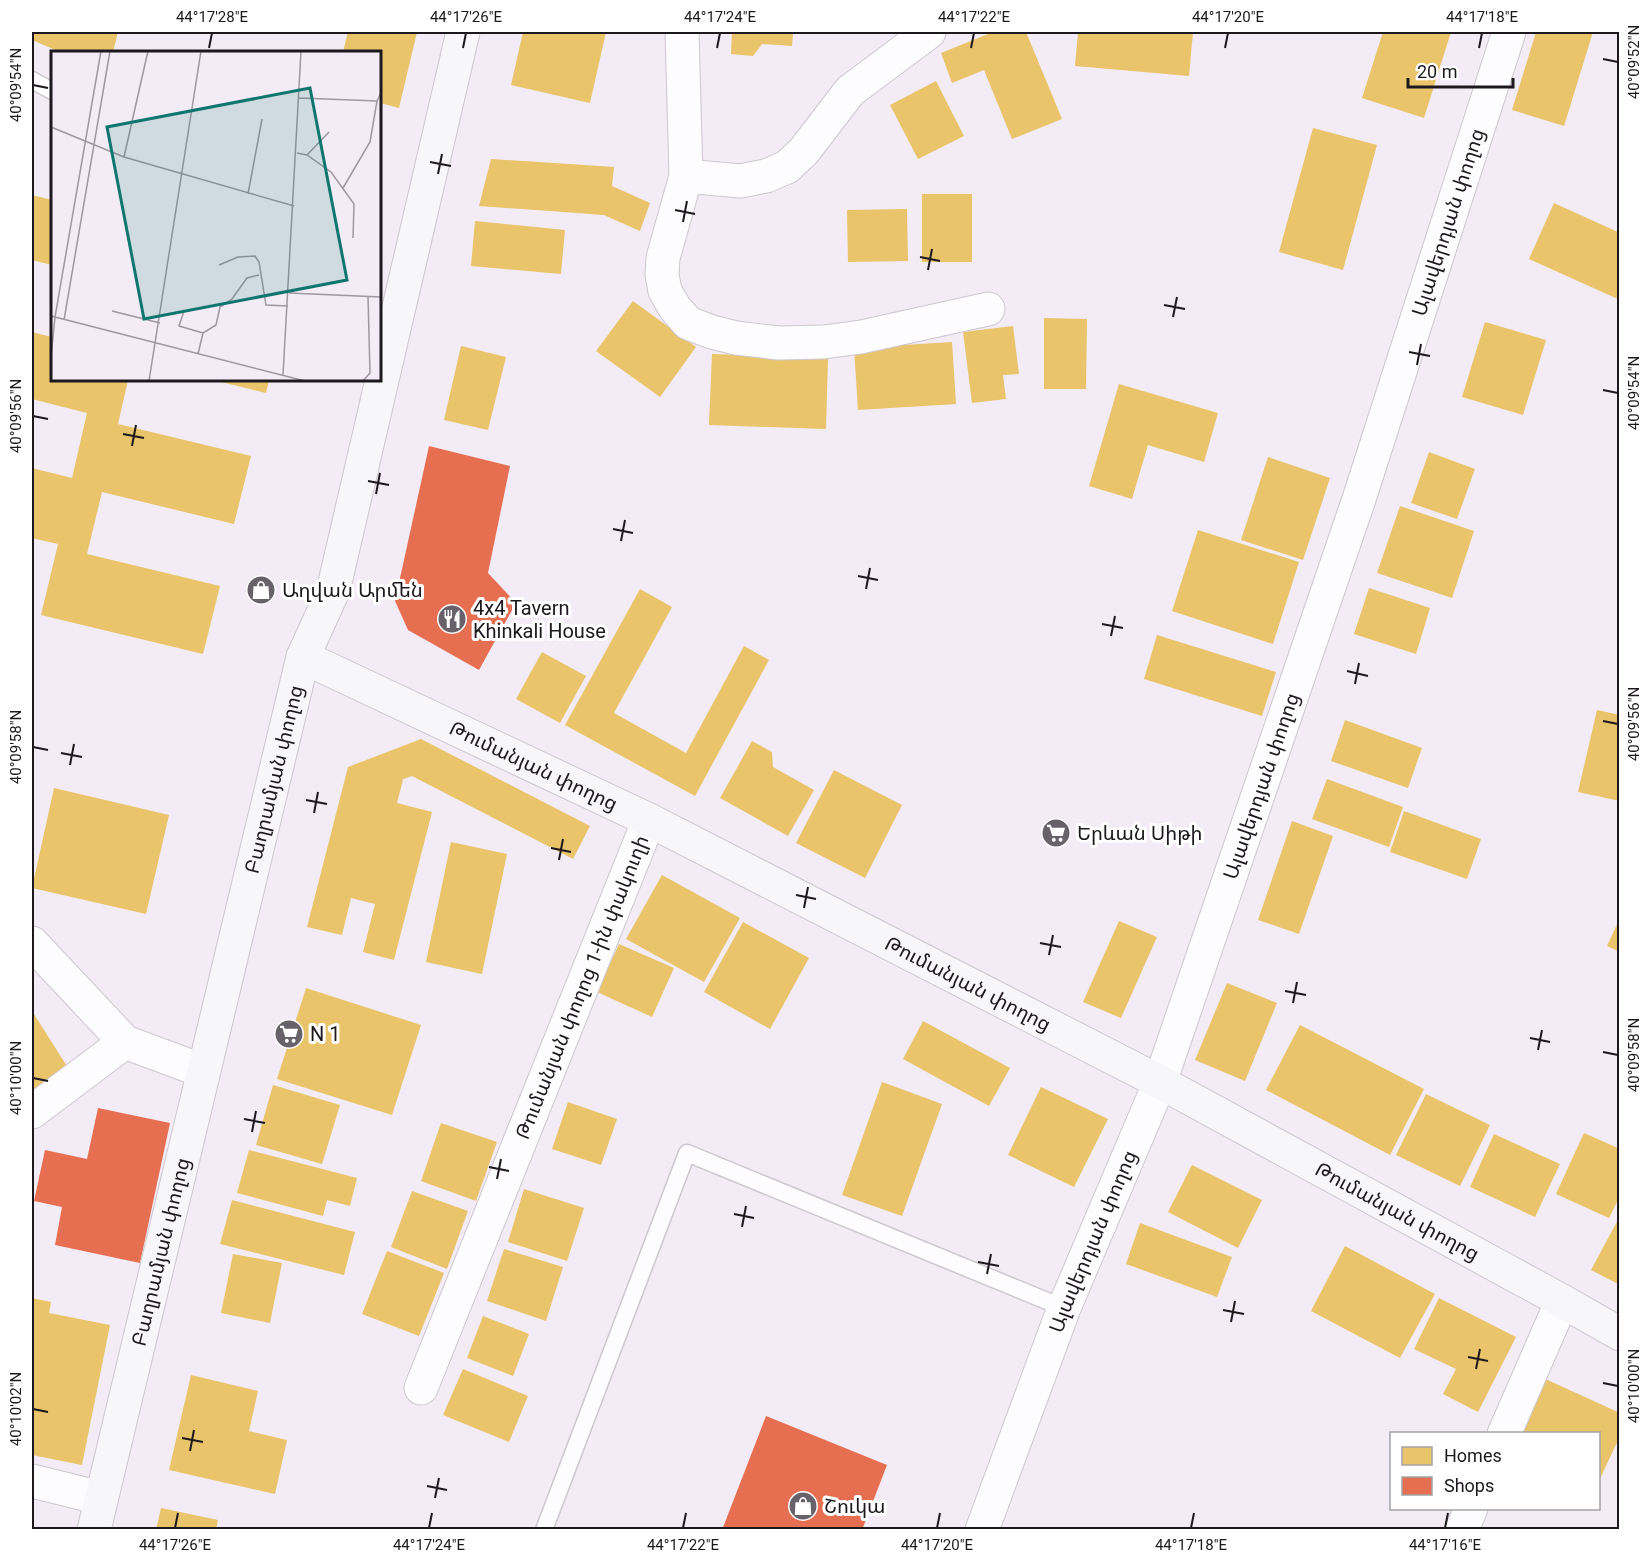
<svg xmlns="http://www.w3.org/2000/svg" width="1651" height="1561" font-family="Roboto,'Noto Sans Armenian',sans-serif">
	<rect width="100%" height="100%" fill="#f3ebf6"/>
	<path fill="#e9c46a" d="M32,32H118L113,52H60L32,40Z
		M348,32H417L399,108L380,103V52H343Z
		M523,32H606L590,103L511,85Z
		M732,32H793L792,46L762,44L753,56L731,54Z
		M993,32H1026L1062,119L1012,139L984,70L952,83L941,53Z
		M1078,32H1193L1189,76L1075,66Z
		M1383,32H1451L1424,118L1362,98Z
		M1536,32H1593L1564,126L1512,110Z
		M936,81L964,136L918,159L890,105Z
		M1313,128L1377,145L1343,270L1279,252Z
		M491,159L614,167L612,186L650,203L640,231L604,215L479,206Z
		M922,194H972V262H922Z
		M32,195L52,200V265L32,260Z
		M1554,203L1620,233V300L1529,259Z
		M907,209L908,261L848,262L847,210Z
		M475,221L565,230L561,274L471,266Z
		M633,301L696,347L660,397L596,351Z
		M1044,318L1087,319L1086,389H1044Z
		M1485,322L1546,340L1523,415L1462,397Z
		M1013,326L1019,374L1003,375L1006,399L972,403L963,332Z
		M32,332L52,337V380H128L118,424L251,456L234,524L102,492L87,554L220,586L203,654L41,615L58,544L32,538V468L72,478L87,413L32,399Z
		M952,342L956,404L858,410L854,348Z
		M461,346L506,357L488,430L444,420Z
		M712,354L828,358L826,429L709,425Z
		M213,380H269L266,393Z
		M1119,384L1218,413L1204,462L1148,445L1132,499L1089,486Z
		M1429,452L1475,469L1457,519L1411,503Z
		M1268,457L1330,478L1303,560L1241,540Z
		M1400,506L1474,531L1452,598L1377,573Z
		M1198,530L1299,562L1273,644L1172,611Z
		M1369,588L1430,608L1416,654L1354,634Z
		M640,589L672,607L614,713L686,753L744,646L769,660L695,796L565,725Z
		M1157,635L1276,672L1262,716L1144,679Z
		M542,652L586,676L560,723L516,699Z
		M1597,710L1620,715V801L1578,792Z
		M1345,720L1422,748L1408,788L1331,761Z
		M421,739L590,826L573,859L412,776L401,780H403L397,803L432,812L394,960L363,952L375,904L351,898L342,935L307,927L348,767Z
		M752,741L772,752L773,767L814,790L788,836L720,798Z
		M834,770L902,805L865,878L796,843Z
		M1327,779L1403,807L1389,847L1312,819Z
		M54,788L169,815L146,914L32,888Z
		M1404,811L1481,839L1467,879L1390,852Z
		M1292,821L1333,836L1299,934L1258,920Z
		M451,842L507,854L482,974L426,962Z
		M662,875L740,918L704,982L626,939Z
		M1620,918V952L1607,946Z
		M1119,921L1157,937L1121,1018L1083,1002Z
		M743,922L809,958L770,1029L704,992Z
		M619,944L674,968L652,1017L597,992Z
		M1227,983L1277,1003L1245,1081L1195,1060Z
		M306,988L421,1025L392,1115L277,1079Z
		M32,1011L70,1071L32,1095Z
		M923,1021L1010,1068L989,1106L903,1059Z
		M1300,1025L1424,1089L1390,1155L1266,1090Z
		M882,1082L942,1104L902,1216L842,1195Z
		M273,1085L340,1105L322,1164L256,1145Z
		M1041,1087L1108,1119L1074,1187L1008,1155Z
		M1426,1094L1490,1125L1460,1186L1396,1155Z
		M568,1102L617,1119L601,1165L552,1149Z
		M441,1123L497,1142L476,1201L421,1181Z
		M1584,1133L1620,1149V1196L1609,1218L1556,1194Z
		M1494,1134L1560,1164L1535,1217L1470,1187Z
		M249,1150L357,1178L350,1206L327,1200L323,1216L237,1193Z
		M1192,1165L1262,1200L1238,1248L1168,1212Z
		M524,1189L584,1208L567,1261L508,1242Z
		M412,1191L468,1211L447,1269L391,1247Z
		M232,1200L355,1232L344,1275L220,1244Z
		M1620,1216V1285L1591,1270Z
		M1140,1223L1232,1257L1217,1297L1126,1264Z
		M1345,1246L1435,1294L1400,1358L1311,1311Z
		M504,1249L563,1267L546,1321L487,1301Z
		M387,1251L444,1273L419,1336L362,1314Z
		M233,1254L282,1263L270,1323L221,1313Z
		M32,1298L51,1302L49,1313L110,1325L82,1465L32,1455Z
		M1439,1298L1516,1337L1478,1412L1443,1394L1456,1369L1414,1349Z
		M483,1316L529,1334L513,1376L467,1358Z
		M463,1369L528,1396L509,1442L443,1415Z
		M191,1375L258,1391L249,1431L287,1440L275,1494L169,1470Z
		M1541,1377L1620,1413V1436L1598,1483V1434H1515Z
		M161,1508L218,1520L216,1530H156Z"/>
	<path fill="#e76f51" d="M429,446L510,466L488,573L516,603L479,670L408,630L395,601Z
		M98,1108L170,1123L140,1263L55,1245L62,1207L34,1201L45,1150L87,1159Z
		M766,1416L887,1465L862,1530H722Z"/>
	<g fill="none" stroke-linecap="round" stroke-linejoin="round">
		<g stroke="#cdc7cf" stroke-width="19">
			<path id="lane" d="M32,80L52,91
				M544,1530L687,1153L1064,1308"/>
		</g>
		<g stroke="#cdc7cf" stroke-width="35">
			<g id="street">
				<path d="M682,32L686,176L663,258L662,275L665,291L675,308L688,323L712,332L736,338L779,343L824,342L861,337L988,309"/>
				<path d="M686,176L740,181L766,176L787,167L804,151L850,91L929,32"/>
				<path d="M32,943L125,1042L203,1071"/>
				<path d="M32,1112L125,1042"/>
				<path id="s1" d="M421,1388L649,820"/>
				<path d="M1504,1434L1562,1301"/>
				<path d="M32,1481L101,1498"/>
				<path id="s2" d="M982,1530L1064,1308L1160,1082L1359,499L1509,32"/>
				<path d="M1462,1530L1471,1508"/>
			</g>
		</g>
		<g stroke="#cdc7cf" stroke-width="35">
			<g id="secondary">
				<path id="s3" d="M303,657L649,820L1160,1082L1562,1301L1620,1334"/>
				<path id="s4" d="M94,1530L303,657L333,591L463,32"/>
			</g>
		</g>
		<use href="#lane" stroke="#fdfcfe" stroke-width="16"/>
		<use href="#street" stroke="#fdfcfe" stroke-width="33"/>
		<use href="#secondary" stroke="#f7f6f9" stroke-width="33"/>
	</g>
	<path fill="none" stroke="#1c181e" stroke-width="2" d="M209,48L212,33M463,48L466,33M717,48L720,33M971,48L974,33M1225,48L1228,33M1479,48L1482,33M1603,59L1618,62M33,85L48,88M430,162L451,166M438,174L442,154M675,210L695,214M683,222L687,201M920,257L940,261M928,270L932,249M1164,305L1185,309M1173,317L1177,297M1409,352L1430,356M1417,365L1421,344M1603,390L1618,393M33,416L48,419M123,434L144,438M132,446L136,425M368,481L389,485M376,494L380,473M613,529L633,533M621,541L625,520M858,576L878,580M866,589L870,568M1102,624L1123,628M1111,636L1115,616M1347,671L1368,676M1355,684L1359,663M1603,721L1618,724M33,747L48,750M61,753L82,757M70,765L74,744M306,800L327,804M314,813L318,792M551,848L571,852M559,860L563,839M796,895L816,899M804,908L808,887M1040,943L1061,947M1049,955L1053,935M1285,991L1306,995M1293,1003L1297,982M1530,1038L1550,1042M1538,1050L1542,1030M1603,1052L1618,1055M33,1078L48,1081M244,1119L265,1123M252,1132L256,1111M489,1167L509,1171M497,1179L501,1159M734,1214L754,1218M742,1227L746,1206M978,1262L999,1266M987,1274L991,1254M1223,1310L1244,1314M1231,1322L1235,1301M1468,1357L1488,1361M1476,1369L1480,1349M1603,1383L1618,1386M33,1409L48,1412M182,1438L203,1442M190,1451L194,1430M427,1486L447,1490M435,1498L439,1478M175,1528L178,1513M429,1528L432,1513M683,1528L686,1513M937,1528L940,1513M1191,1528L1194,1513M1445,1528L1448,1513"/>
	<defs>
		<g id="shop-disc" transform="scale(1.5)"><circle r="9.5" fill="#67626a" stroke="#fff"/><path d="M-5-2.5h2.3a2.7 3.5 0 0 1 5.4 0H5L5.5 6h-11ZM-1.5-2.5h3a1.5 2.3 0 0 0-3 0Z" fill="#fff"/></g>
		<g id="restaurant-disc" transform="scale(1.5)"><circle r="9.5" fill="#67626a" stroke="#fff"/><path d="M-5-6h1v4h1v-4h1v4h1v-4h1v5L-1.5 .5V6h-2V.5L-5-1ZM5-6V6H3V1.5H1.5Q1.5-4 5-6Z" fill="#fff"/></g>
		<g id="supermarket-disc" transform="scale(1.5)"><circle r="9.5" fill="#67626a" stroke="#fff"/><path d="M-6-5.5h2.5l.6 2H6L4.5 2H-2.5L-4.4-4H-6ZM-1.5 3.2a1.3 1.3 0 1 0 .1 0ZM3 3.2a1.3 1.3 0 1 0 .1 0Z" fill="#fff"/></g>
	</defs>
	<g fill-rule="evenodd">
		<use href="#shop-disc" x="261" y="590"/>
		<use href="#restaurant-disc" x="452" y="619"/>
		<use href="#supermarket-disc" x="1056" y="833"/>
		<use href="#supermarket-disc" x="289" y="1034"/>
		<use href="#shop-disc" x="803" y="1506"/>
	</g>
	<g text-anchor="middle" stroke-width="6" stroke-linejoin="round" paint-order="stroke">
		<g font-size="20" fill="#1c181e" stroke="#fff">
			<text dy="7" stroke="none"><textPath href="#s2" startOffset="1389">Ալավերդյան փողոց</textPath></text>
			<text dy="7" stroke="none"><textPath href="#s3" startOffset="255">Թումանյան փողոց</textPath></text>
			<text dy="7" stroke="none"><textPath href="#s4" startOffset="772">Բաղրամյան փողոց</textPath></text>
			<text dy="7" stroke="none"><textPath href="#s2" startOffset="795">Ալավերդյան փողոց</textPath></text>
			<text dy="7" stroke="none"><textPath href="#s3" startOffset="741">Թումանյան փողոց</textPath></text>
			<text dy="7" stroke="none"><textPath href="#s1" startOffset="432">Թումանյան փողոց 1-ին փակուղի</textPath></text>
			<text dy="7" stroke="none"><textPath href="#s3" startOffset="1227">Թումանյան փողոց</textPath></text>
			<text dy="7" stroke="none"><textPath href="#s2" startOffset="309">Ալավերդյան փողոց</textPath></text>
			<text dy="7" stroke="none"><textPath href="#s4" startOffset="286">Բաղրամյան փողոց</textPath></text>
		</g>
		<g font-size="20" fill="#1c181e" stroke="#fff" text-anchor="start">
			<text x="282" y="597">Աղվան Արմեն</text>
			<text x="473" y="615">4x4 Tavern<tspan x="473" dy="23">Khinkali House</tspan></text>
			<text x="1077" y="840">Երևան Սիթի</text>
			<text x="310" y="1041">N 1</text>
			<text x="824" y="1513">Շուկա</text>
		</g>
	</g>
	<g transform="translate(51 51)">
		<rect width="330" height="330" fill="#f3ebf6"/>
		<path fill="none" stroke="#9d97a0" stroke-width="1.5" d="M248,47L326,50L330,42M0,76L73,106L243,155M246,102L256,104L280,121L303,153L302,187M256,104L278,81M73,106L97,0M292,137L319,91L326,50M197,143L211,68M168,214L187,206L204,205L208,211L215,254L237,255M238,242L330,246M61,260L109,272M133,260L128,275L152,282M0,265L254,330M4,266L50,0M13,269L59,0M147,303L152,282L165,274L169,256L181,248L196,227L208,224M0,306L4,266M232,324L250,0M98,330L150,0M312,330L319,322L317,245"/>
		<path fill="#0f766e" fill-opacity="0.15" stroke="#0f766e" stroke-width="3" d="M259,37L296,229L93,268L56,76Z"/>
		<rect width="330" height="330" fill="none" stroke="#1c181e" stroke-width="3"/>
	</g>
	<rect width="1651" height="1561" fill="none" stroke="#ffffff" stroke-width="66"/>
	<rect x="1390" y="1432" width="210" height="78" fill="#ffffff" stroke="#a4a3a5" stroke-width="1.5"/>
	<rect x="1402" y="1447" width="30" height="18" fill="#e9c46a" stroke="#a4a3a5" stroke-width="1.5"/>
	<text x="1444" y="1462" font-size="18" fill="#1c181e">Homes</text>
	<rect x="1402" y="1477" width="30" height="18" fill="#e76f51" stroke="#a4a3a5" stroke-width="1.5"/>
	<text x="1444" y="1492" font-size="18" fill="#1c181e">Shops</text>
	<path d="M1408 78v9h105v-9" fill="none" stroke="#1c181e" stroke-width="3"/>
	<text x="1417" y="78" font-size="18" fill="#1c181e" stroke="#ffffff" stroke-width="4.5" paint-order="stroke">20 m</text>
	<rect x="33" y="33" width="1585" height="1495" fill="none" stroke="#1c181e" stroke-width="2"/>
	<g font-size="15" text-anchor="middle" fill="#1c181e">
		<text x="212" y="22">44°17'28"E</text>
		<text x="466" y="22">44°17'26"E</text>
		<text x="720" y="22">44°17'24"E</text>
		<text x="974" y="22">44°17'22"E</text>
		<text x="1228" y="22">44°17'20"E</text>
		<text x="1482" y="22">44°17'18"E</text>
		<text transform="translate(1634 62) rotate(-90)" y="5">40°09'52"N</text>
		<text transform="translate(16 85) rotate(-90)" y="5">40°09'54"N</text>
		<text transform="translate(1634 393) rotate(-90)" y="5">40°09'54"N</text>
		<text transform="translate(16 416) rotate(-90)" y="5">40°09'56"N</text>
		<text transform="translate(1634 724) rotate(-90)" y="5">40°09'56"N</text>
		<text transform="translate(16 747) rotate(-90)" y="5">40°09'58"N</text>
		<text transform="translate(1634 1055) rotate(-90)" y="5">40°09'58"N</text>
		<text transform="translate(16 1078) rotate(-90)" y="5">40°10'00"N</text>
		<text transform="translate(1634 1386) rotate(-90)" y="5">40°10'00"N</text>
		<text transform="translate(16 1409) rotate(-90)" y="5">40°10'02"N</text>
		<text x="175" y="1550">44°17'26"E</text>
		<text x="429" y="1550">44°17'24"E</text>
		<text x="683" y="1550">44°17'22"E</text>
		<text x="937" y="1550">44°17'20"E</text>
		<text x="1191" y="1550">44°17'18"E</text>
		<text x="1445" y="1550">44°17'16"E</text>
	</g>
</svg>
